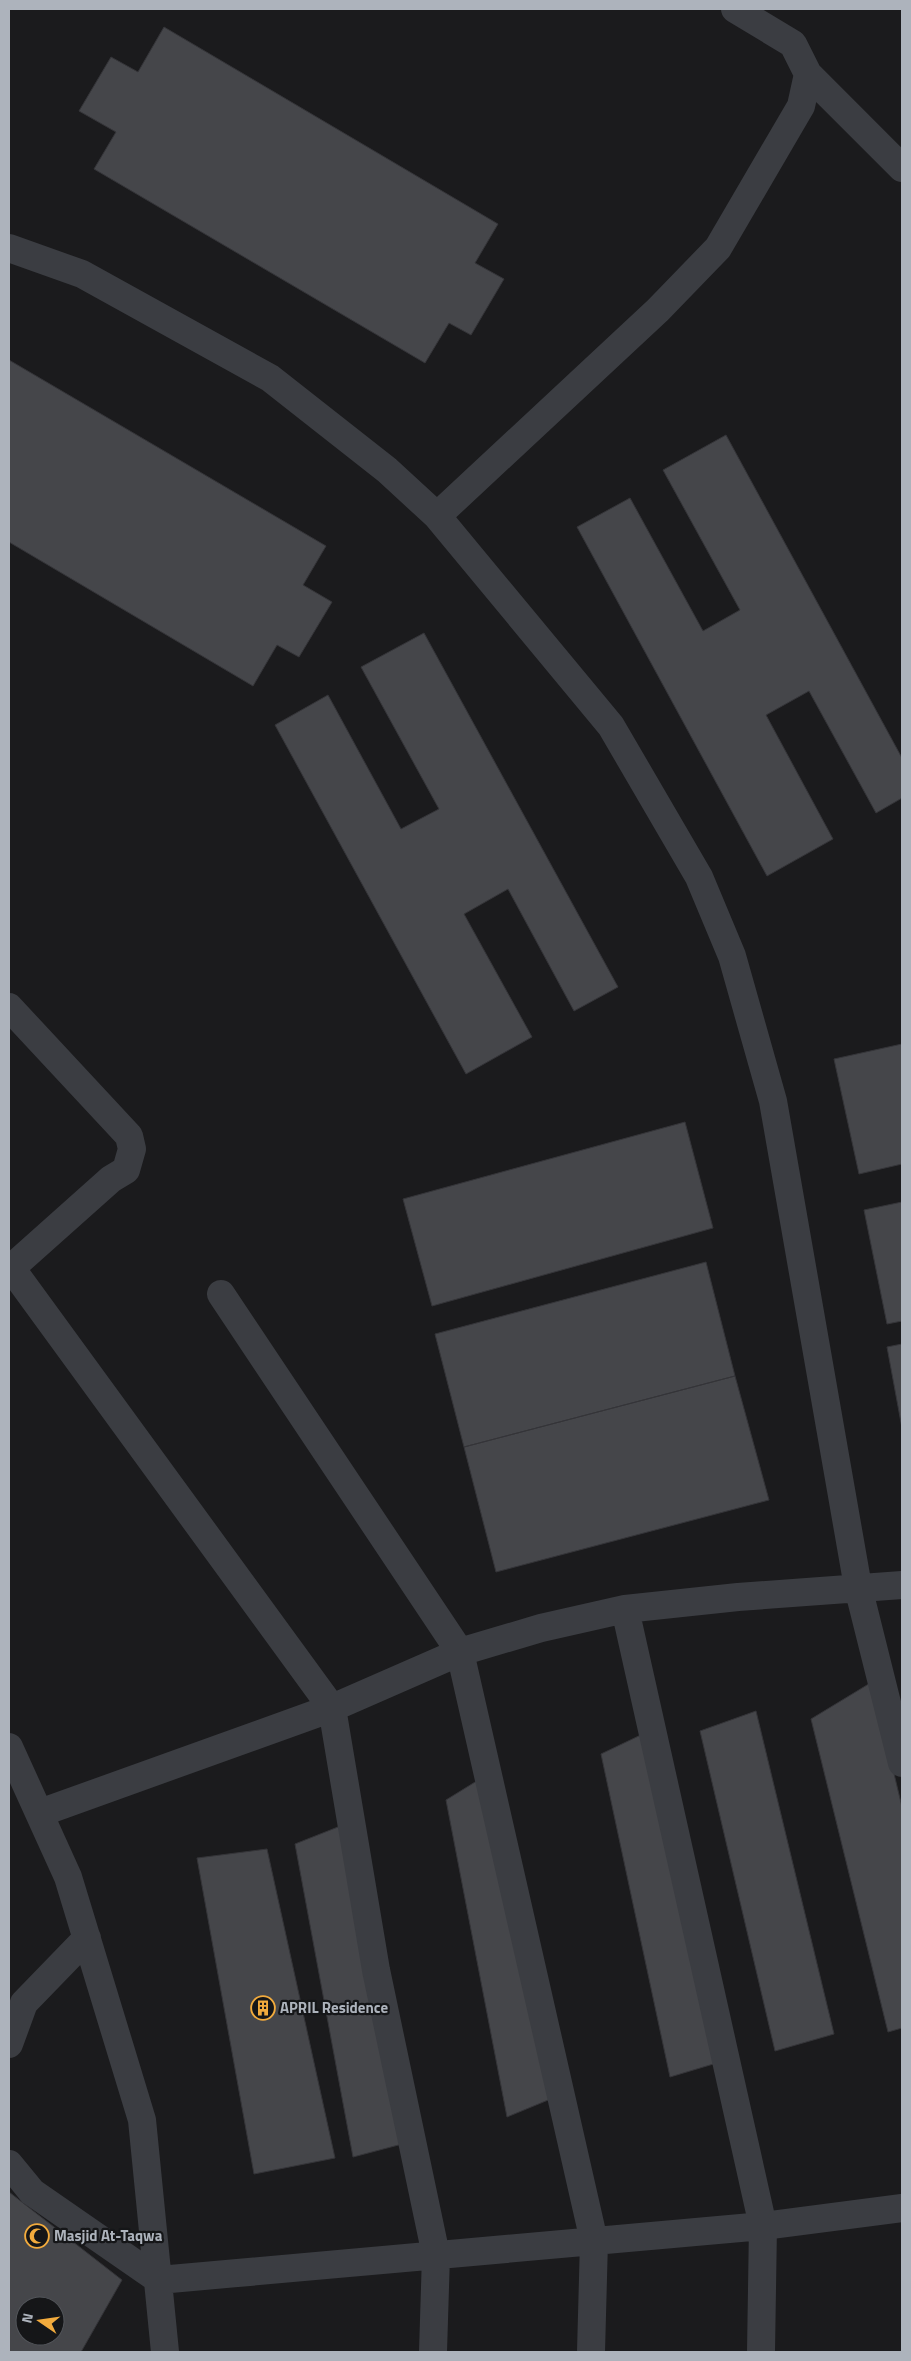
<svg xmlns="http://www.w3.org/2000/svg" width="911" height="2361" font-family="'Titillium Web',sans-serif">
	<rect width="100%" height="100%" fill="#1b1b1d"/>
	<path fill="#45464a" stroke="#353539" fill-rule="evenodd" d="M164,27L498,224L475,263L504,279L471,335L449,323L425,363L94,169L116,132L79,111L111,57L138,72Z
		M9,360L326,546L303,585L332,602L299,657L277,645L253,686L9,542Z
		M726,435L902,758V798L876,813L809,691L766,715L833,839L767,876L577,527L630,498L703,631L740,610L663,470Z
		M424,633L618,987L574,1011L508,889L464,914L532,1037L466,1074L275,725L328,695L401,829L439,809L361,667Z
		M902,1044V1164L859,1174L834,1059Z
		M685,1122L713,1228L432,1306L403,1199Z
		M902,1202V1321L887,1324L864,1210Z
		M706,1262L735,1376L464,1447L435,1334Z
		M902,1344V1428L887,1347Z
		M735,1376L769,1500L496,1572L464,1447Z
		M872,1682L902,1807V2028L888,2032L811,1719Z
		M756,1711L834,2034L775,2051L700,1731Z
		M645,1733L720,2062L670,2077L601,1754Z
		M480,1779L553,2098L507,2117L446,1800Z
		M343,1825L406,2143L353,2157L295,1844Z
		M267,1849L335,2158L254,2174L197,1858Z
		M9,2192L122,2280L81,2352H9ZM25,2306H55V2336H25Z"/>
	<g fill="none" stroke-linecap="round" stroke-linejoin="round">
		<path stroke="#3b3d42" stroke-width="28" d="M808,74L902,168
			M9,248L82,274L270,378L387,470L437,516L611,726L699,877L732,956L773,1101L858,1587L902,1763
			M437,516L658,310L718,248L801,106L808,74L793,44L735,9
			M9,1007L129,1136L132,1149L126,1170L111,1179L9,1270
			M9,1265L332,1708L376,1970L436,2255L433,2352
			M221,1294L460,1652L594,2241L591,2352
			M625,1609L763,2226L761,2352
			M9,1747L68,1877L142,2120L165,2352
			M40,1813L332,1708L460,1652L541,1628L625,1609L738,1597L902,1585
			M9,2044L24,2003L87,1938
			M9,2164L32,2192L159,2280L763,2226L902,2208"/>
	</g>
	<defs>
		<g id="building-ring" transform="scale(1.25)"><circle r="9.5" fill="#151618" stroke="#f2ab3d" stroke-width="1.5"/><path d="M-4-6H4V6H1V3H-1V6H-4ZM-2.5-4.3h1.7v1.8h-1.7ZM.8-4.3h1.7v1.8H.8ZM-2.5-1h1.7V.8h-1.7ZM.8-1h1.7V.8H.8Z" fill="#f2ab3d"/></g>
		<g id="mosque-ring" transform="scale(1.25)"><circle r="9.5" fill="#151618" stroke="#f2ab3d" stroke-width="1.5"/><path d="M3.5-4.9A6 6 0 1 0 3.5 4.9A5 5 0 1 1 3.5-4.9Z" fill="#f2ab3d"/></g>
	</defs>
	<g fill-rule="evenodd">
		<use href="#building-ring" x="263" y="2008"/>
		<use href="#mosque-ring" x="37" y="2236"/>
	</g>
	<g text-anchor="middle" stroke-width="4.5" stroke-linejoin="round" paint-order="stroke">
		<g font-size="15" font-weight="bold" fill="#adb3bc" stroke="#151618" text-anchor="start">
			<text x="280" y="2013">APRIL Residence</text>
			<text x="54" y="2241">Masjid At-Taqwa</text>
		</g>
	</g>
	<rect width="911" height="2361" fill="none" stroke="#adb3bc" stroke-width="20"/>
	<g transform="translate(40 2321) rotate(283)"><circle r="24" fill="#151618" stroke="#52555a"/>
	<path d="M0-4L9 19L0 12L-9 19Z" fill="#f2ab3d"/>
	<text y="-8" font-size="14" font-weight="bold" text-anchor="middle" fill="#adb3bc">N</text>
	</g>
</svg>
